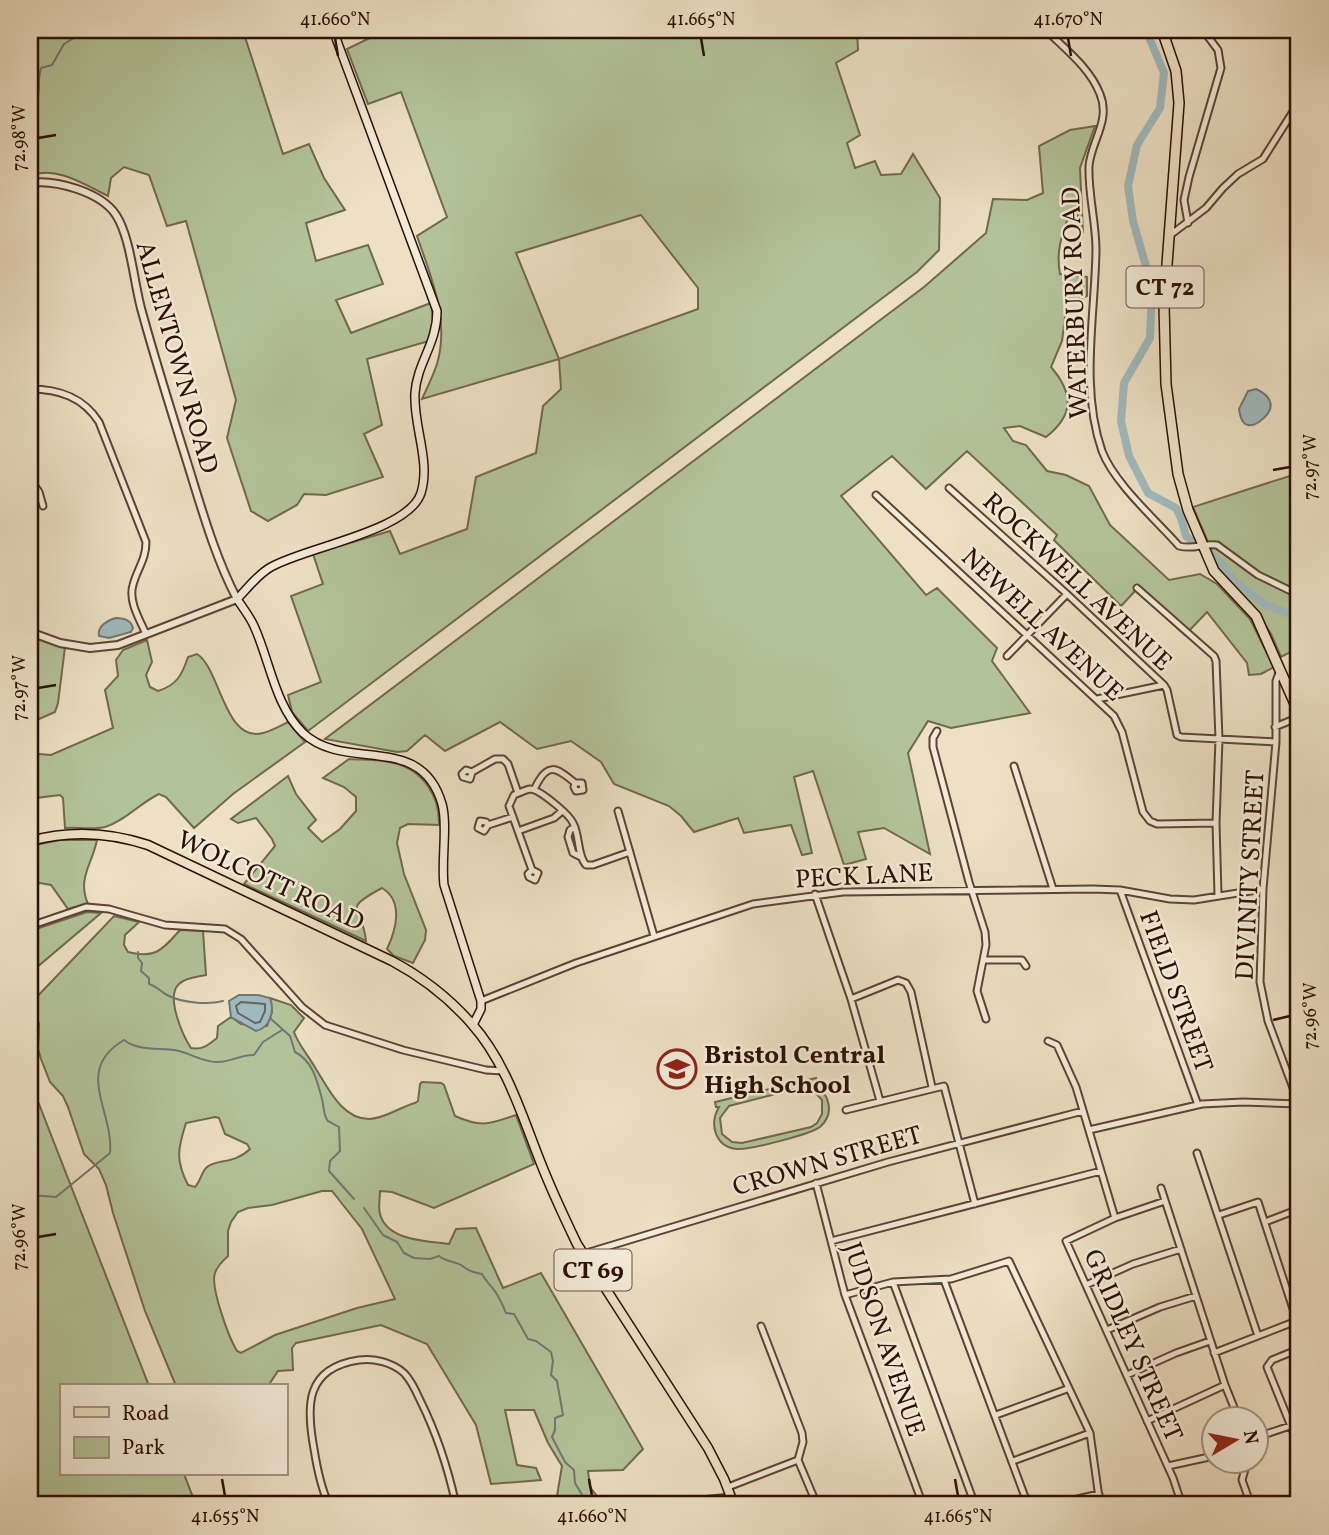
<svg xmlns="http://www.w3.org/2000/svg" width="1329" height="1535" font-family="Vollkorn,serif">
	<rect width="100%" height="100%" fill="#ede0c4"/>
	<filter id="stains"><feTurbulence type="fractalNoise" baseFrequency=".00286" numOctaves="4"/><feColorMatrix values="0 0 0 0 .2 0 0 0 0 .09 0 0 0 0 .02 0 0 0 .5 -.17"/></filter>
	<radialGradient id="worn" r=".72"><stop offset=".6" stop-color="#630" stop-opacity="0"/><stop offset="1" stop-color="#630" stop-opacity=".3"/></radialGradient>
	<path fill="#b3c399" stroke="#70694c" stroke-width="2" fill-rule="evenodd" d="M32,30H246L245,37L283,154L309,144L324,178L345,210L306,223L316,261L368,245L383,284L336,300L351,333L431,303L434,327L429,341L367,359L382,425L364,434L383,477L326,495L304,494L297,505L268,521L251,511L227,438L236,400L186,221L167,226L149,175L124,167L111,178L108,196C85,185 56,165 30,176V45L33,44Z
		M375,30H857L858,50L836,63L860,135L847,143L855,168L875,161L881,175L901,174L913,154L940,198L939,250L917,272L308,731L292,712L288,695L321,682L291,596L323,584L313,554L390,531L400,554L467,529L476,477L536,453L543,406L561,389L559,359L422,399C427,388 433,376 437,364C450,320 431,277 417,236L447,217L401,92L368,104L347,49L376,35ZM641,215L698,288V309L559,359L516,253Z
		M1095,126L1080,168L1083,233L1077,213L1068,218C1061,237 1056,253 1060,274L1087,277V296L1067,303L1062,341L1051,367C1074,394 1074,415 1046,437L1020,426L1004,428L1013,441L1026,445L1047,471L1066,475L1089,486L1110,525L1169,580L1200,574L1217,584L1250,619L1274,667L1261,674L1249,675L1247,663L1207,612L1185,635L1136,590L1121,606L1054,540L1057,535L967,451L926,489L892,456L841,496L926,595L937,588L997,648L992,661L1030,713L951,728L928,721L908,753L930,854L884,828L858,832L866,859L844,865L813,771L794,777L812,853L802,855L791,825L744,833L738,818L694,832L681,816L669,806L614,784L601,762L571,741L537,749L500,722L445,751L425,735L407,751L397,752L325,739L924,287L986,233L993,199L1027,200L1043,193L1039,146L1070,130Z
		M1299,473V648L1281,657L1271,634L1257,612L1226,578L1217,563L1193,507Z
		M30,636L65,647L58,703L55,712L30,723Z
		M147,640L152,662L146,675L150,687L158,691C177,685 182,675 188,657L197,654C220,668 225,744 263,733C271,731 280,726 288,722L305,742L233,794L194,828L166,797L159,794C140,803 125,821 105,827C93,830 77,827 65,828L63,798L60,795L36,798L32,802L35,818L30,823V749L39,754L51,755L113,728L105,690L118,676L116,660L123,650Z
		M349,759C363,760 380,759 394,763C423,770 440,796 439,825L408,824L400,828L397,843L404,874L426,930L425,940L413,963L394,956L387,949C396,930 404,901 382,888C339,911 363,906 366,941L244,884L275,846L272,839L256,818L238,823L231,819L288,776L296,794L316,820L308,828L322,842L340,829L356,811V797L344,787L323,778Z
		M60,840H97C92,865 77,878 88,904L68,909L51,885L40,883L30,887V846Z
		M87,912L101,913L30,973V931Z
		M114,916L139,922L125,935L124,945L128,952C156,959 162,950 180,930L203,931L206,975C198,977 186,977 179,984C165,996 183,1036 191,1048C203,1050 208,1045 217,1038L218,1026L231,1017L241,1024L267,1026L272,1012L270,998L291,1005L304,1018L294,1032C299,1046 309,1056 316,1069C328,1088 342,1119 369,1119C384,1119 400,1107 415,1103L418,1101L420,1084L422,1082L441,1083L444,1085L455,1116C482,1128 489,1124 516,1115L534,1164L434,1208L392,1192L380,1191C380,1198 378,1208 380,1214C387,1241 427,1241 449,1244L456,1229L476,1228L503,1288L541,1273L643,1449L623,1470L588,1471L590,1487L603,1504L558,1505L557,1496L562,1466L548,1443L534,1410H505L517,1465L536,1468L541,1480L491,1484L476,1425L427,1344L381,1325L296,1343L292,1348L293,1370L278,1371L268,1386H176L145,1311L113,1213L106,1185L99,1169L84,1154L68,1107L63,1096L50,1082L41,1059L38,1049L39,1024L31,1003ZM215,1117L219,1118L225,1134L247,1144L250,1149C233,1165 219,1158 207,1167C201,1172 201,1181 195,1187L188,1185C175,1160 178,1148 186,1123ZM322,1191H332L362,1229L395,1299L357,1308L275,1335L241,1353L237,1351C229,1338 210,1287 215,1273C217,1266 223,1261 228,1256V1231L231,1222L238,1212L248,1208L272,1205Z
		M816,1078L817,1083L815,1084C829,1094 835,1113 821,1126C813,1134 749,1150 737,1149C715,1147 709,1124 719,1107H716L715,1102ZM799,1088L812,1089L822,1100V1114L817,1123L811,1127L742,1143L732,1142L722,1134L720,1118L729,1106Z
		M30,1081L149,1386H61V1474H184L196,1505H30Z"/>
	<path fill="#9fbabf" stroke="#717673" stroke-width="2" d="M1256,389C1274,397 1276,410 1259,422C1246,430 1241,423 1239,409L1248,391Z
		M116,618C124,618 131,620 133,628L131,632L109,638L99,636C97,626 108,620 116,618Z
		M239,995H258L270,998C275,1011 270,1028 256,1031L231,1017L229,1001Z"/>
	<g fill="none" stroke-linecap="round" stroke-linejoin="round">
		<path stroke="#666460" stroke-width="2" d="M241,1002L265,1004V1011L260,1022L255,1023L238,1013L236,1006Z"/>
		<path stroke="#717673" stroke-width="2" d="M30,110C45,90 35,87 41,68L52,65L64,44L80,34V30
			M138,952V958L142,963L141,971L149,978V984C159,987 159,991 167,995C182,1003 208,1005 223,1001
			M270,1018L290,1036L295,1052C313,1061 317,1081 322,1099C324,1105 323,1116 328,1121C330,1122 337,1126 339,1127L340,1151L330,1161L329,1171L354,1199
			M30,1195L56,1197L110,1153C114,1111 73,1070 124,1040C139,1052 162,1047 179,1051C191,1054 204,1062 216,1062C230,1063 241,1054 254,1055L263,1042L282,1030
			M364,1208L383,1235L397,1242L404,1253L414,1258L430,1259L439,1256C446,1262 454,1261 461,1265C469,1271 472,1272 482,1274C486,1282 490,1284 494,1290C497,1293 504,1308 506,1313L514,1314L528,1339L536,1341L551,1352L553,1361L551,1375L557,1381L563,1415L555,1418V1430L552,1437L565,1462L574,1470L575,1483L584,1498V1505"/>
		<path stroke="#9fbabf" stroke-width="8" d="M1146,30L1164,73L1160,108L1137,145L1128,186L1133,221L1152,287L1150,338L1124,383L1121,421L1129,456L1148,493L1176,508L1181,518L1186,536L1191,540L1214,556L1238,584L1266,605L1299,617"/>
		<g stroke="#5c4331" stroke-width="9">
			<path id="minor" d="M1046,30C1065,49 1090,68 1100,94C1111,121 1091,141 1089,166C1088,194 1096,222 1096,250C1095,316 1080,388 1102,451C1114,483 1156,520 1179,546C1194,550 1203,543 1217,545L1258,575L1299,595
				M1188,223L1184,200L1189,177L1221,68L1218,50L1203,30
				M1169,236L1206,208L1223,188L1238,174L1263,159L1299,102
				M30,389C59,389 83,397 99,422L146,542C146,560 137,569 133,585C128,601 140,620 146,634
				M30,479L39,492L43,506
				M949,488L1067,594L1164,685L1167,690L1177,735L1181,737L1276,742
				M876,495L1114,716L1122,732L1143,812L1150,821L1157,824L1216,823
				M1137,588L1214,656L1216,661L1219,739L1216,823L1218,895
				M1007,656L1067,594
				M1280,670L1276,681V742L1263,889L1260,982L1268,1021L1299,1104
				M1097,699L1164,685
				M1275,727L1299,717
				M937,731L933,738V747L969,882L985,932L986,945L977,991L986,1019
				M1014,766L1053,889
				M472,772L470,779L463,777L462,774L466,770L472,772L495,759H503L508,764L518,793
				M534,790C547,761 556,767 575,783L574,787L576,791L583,790L582,783H575
				M618,811L654,936
				M488,825L484,831L478,828L480,821L486,822L488,825L513,817
				M575,827L570,830L568,837L573,853L581,857
				M518,831L554,818L562,811
				M532,870L538,873L535,880L529,877L528,874L532,870L509,806L514,795C519,793 525,790 530,789C539,789 569,814 573,823C580,835 577,855 586,865H593L630,852
				M1120,890L1198,1105
				M815,894L851,999L880,1101
				M30,926L86,907L109,909L165,925L225,929L241,939L302,1007L325,1025L403,1050L486,1070L503,1071
				M983,960H1022L1026,966
				M851,999L898,980L906,983L911,992L932,1087
				M481,1001L576,963L753,904L843,892L1093,889L1120,890L1170,899L1194,900L1263,889
				M1048,1041L1057,1045L1076,1087L1115,1218
				M846,1110L944,1086L975,1204
				M1089,1130L1202,1104L1243,1102L1299,1104
				M1197,1153L1258,1336
				M816,1183L845,1295L923,1505
				M1161,1188L1225,1385L1239,1420
				M1165,1201L1115,1218L1066,1241L1173,1478L1182,1505
				M1219,1215L1258,1202L1297,1321
				M1265,1222L1299,1209
				M831,1241L1101,1171
				M583,1254L888,1162L1083,1111
				M944,1280L1028,1505
				M893,1282L975,1505
				M1086,1285L1133,1264L1181,1249
				M845,1295L893,1282L951,1279L1009,1261L1090,1433L1100,1505
				M761,1326L802,1433L803,1442L798,1460
				M1107,1330L1160,1307L1196,1296
				M1299,1349L1272,1360L1267,1367L1299,1446
				M1214,1353L1299,1320
				M1127,1375L1176,1353L1210,1341
				M996,1415L1067,1389
				M1147,1421L1225,1385
				M1256,1441L1260,1436L1290,1426
				M798,1460L817,1505
				M1013,1461L1090,1433
				M1247,1462L1242,1480L1251,1505
				M1168,1466L1214,1456
				M728,1487L798,1460
				M329,1505C321,1488 317,1468 314,1449C306,1406 305,1368 359,1360C373,1358 392,1362 404,1373C410,1379 416,1391 420,1400C437,1434 448,1468 456,1505
				M648,1505L731,1497
				M1051,1505L1099,1494"/>
		</g>
		<g stroke="#5c4331" stroke-width="10">
			<path id="tertiary" d="M30,183C55,179 101,192 116,215C131,238 134,285 142,312C156,363 172,414 188,465C202,510 215,557 237,599L118,645L90,648L60,643L30,632"/>
		</g>
		<g stroke="#2c0f00" stroke-width="10">
			<path id="secondary" d="M333,30L437,311C437,344 417,363 415,393C413,426 431,461 421,493C409,531 306,547 271,567C258,574 247,589 237,599C243,608 250,617 254,626C270,661 275,706 303,733C346,773 421,731 442,804C448,825 441,860 444,885L481,1001V1009L473,1025"/>
		</g>
		<g stroke="#2c0f00" stroke-width="11">
			<path id="primary" d="M30,841C70,830 109,832 148,845L392,961C422,977 448,997 471,1023C506,1062 521,1113 540,1161C551,1189 564,1217 577,1244L708,1448L724,1479L734,1505"/>
		</g>
		<g stroke="#2c0f00" stroke-width="12">
			<path id="trunk" d="M1162,30L1176,71L1179,103L1164,305L1166,384L1178,474L1188,510L1214,571L1256,616L1299,713"/>
		</g>
		<use href="#minor" stroke="#f3ebd9" stroke-width="5"/>
		<use href="#tertiary" stroke="#f3ebd9" stroke-width="6"/>
		<use href="#secondary" stroke="#f3ebd9" stroke-width="7"/>
		<use href="#primary" stroke="#ede0c4" stroke-width="8"/>
		<use href="#trunk" stroke="#ede0c4" stroke-width="9"/>
		<g stroke="#2c0f00" stroke-width="4.5">
			<path id="rail" d="M1289,30L1299,50"/>
		</g>
		<use href="#rail" stroke="#f3ebd9" stroke-width="2" stroke-dasharray="5" stroke-linecap="butt"/>
	</g>
	<path fill="none" stroke="#2c0f00" stroke-width="2.5" d="M335,38L338,56M701,38L704,56M1068,38L1071,56M38,138L56,135M1273,470L1290,467M38,688L56,685M1273,1020L1290,1016M38,1237L56,1234M222,1479L225,1496M589,1479L592,1496M955,1479L958,1496"/>
	<defs>
		<g id="school-ring" transform="scale(2.0125)"><circle r="9.5" fill="#f3ebd9" stroke="#8f2418" stroke-width="1.5"/><path d="M0-5L7-2L0 1L-7-2ZM-4 1L0 2.5L4 1V4Q0 6-4 4Z" fill="#8f2418"/></g>
	</defs>
	<g fill-rule="evenodd">
		<use href="#school-ring" x="677" y="1069"/>
	</g>
	<g text-anchor="middle" stroke-width="5" stroke-linejoin="round" paint-order="stroke">
		<g fill="#f3ebd9" stroke="#685141" stroke-width="2">
			<rect x="1126.5" y="266.5" width="77" height="41" rx="5"/>
			<rect x="554.5" y="1249.5" width="77" height="41" rx="5"/>
		</g>
		<g font-size="24" font-weight="bold" fill="#2c0f00">
			<text x="1165" y="295">CT 72</text>
			<text x="593" y="1278">CT 69</text>
		</g>
		<g font-size="26" fill="#2c0f00" stroke="#f3ebd9">
			<text transform="translate(1074 303) rotate(-92)" y="9">WATERBURY ROAD</text>
			<text transform="translate(178 357) rotate(74)" y="9">ALLENTOWN ROAD</text>
			<text transform="translate(1078 581) rotate(43)" y="9">ROCKWELL AVENUE</text>
			<text transform="translate(1043 624) rotate(43)" y="9">NEWELL AVENUE</text>
			<text transform="translate(864 875) rotate(-3)" y="9">PECK LANE</text>
			<text transform="translate(1249 875) rotate(-87)" y="9">DIVINITY STREET</text>
			<text transform="translate(271 880) rotate(25)" y="9">WOLCOTT ROAD</text>
			<text transform="translate(1177 991) rotate(70)" y="9">FIELD STREET</text>
			<text transform="translate(827 1160) rotate(-16)" y="9">CROWN STREET</text>
			<text transform="translate(885 1339) rotate(71)" y="9">JUDSON AVENUE</text>
			<text transform="translate(1134 1345) rotate(66)" y="9">GRIDLEY STREET</text>
		</g>
		<g font-size="26" font-weight="bold" fill="#2c0f00" stroke="#f3ebd9" text-anchor="start">
			<text x="704" y="1063">Bristol Central<tspan x="704" dy="30">High School</tspan></text>
		</g>
	</g>
	<rect width="1329" height="1535" fill="none" stroke="#ede0c4" stroke-width="77"/>
	<rect x="60" y="1384" width="228" height="91" fill="#f3ebd9" stroke="#a39382" stroke-width="2"/>
	<rect x="74" y="1407" width="35" height="10" fill="#ede0c4" stroke="#a39382" stroke-width="2"/>
	<text x="122" y="1420" font-size="21" fill="#2c0f00">Road</text>
	<rect x="74" y="1437" width="35" height="21" fill="#b3c399" stroke="#a39382" stroke-width="2"/>
	<text x="122" y="1454" font-size="21" fill="#2c0f00">Park</text>
	<g transform="translate(1235 1440) rotate(80)"><circle r="33" fill="#f3ebd9" stroke="#a39382" stroke-width="2"/>
	<path d="M0-5L12 26L0 18L-12 26Z" fill="#8f2418"/>
	<text y="-10" font-size="19" font-weight="bold" text-anchor="middle" fill="#2c0f00">N</text>
	</g>
	<rect x="38" y="38" width="1252" height="1458" fill="none" stroke="#2c0f00" stroke-width="2.5"/>
	<g font-size="18" text-anchor="middle" fill="#2c0f00">
		<text x="335" y="25">41.660°N</text>
		<text x="701" y="25">41.665°N</text>
		<text x="1068" y="25">41.670°N</text>
		<text transform="translate(19 138) rotate(-90)" y="6">72.98°W</text>
		<text transform="translate(1310 467) rotate(-90)" y="6">72.97°W</text>
		<text transform="translate(19 688) rotate(-90)" y="6">72.97°W</text>
		<text transform="translate(1310 1016) rotate(-90)" y="6">72.96°W</text>
		<text transform="translate(19 1237) rotate(-90)" y="6">72.96°W</text>
		<text x="225" y="1522">41.655°N</text>
		<text x="592" y="1522">41.660°N</text>
		<text x="958" y="1522">41.665°N</text>
	</g>
	<rect width="100%" height="100%" filter="url(#stains)"/>
	<rect width="100%" height="100%" fill="url(#worn)"/>
</svg>
